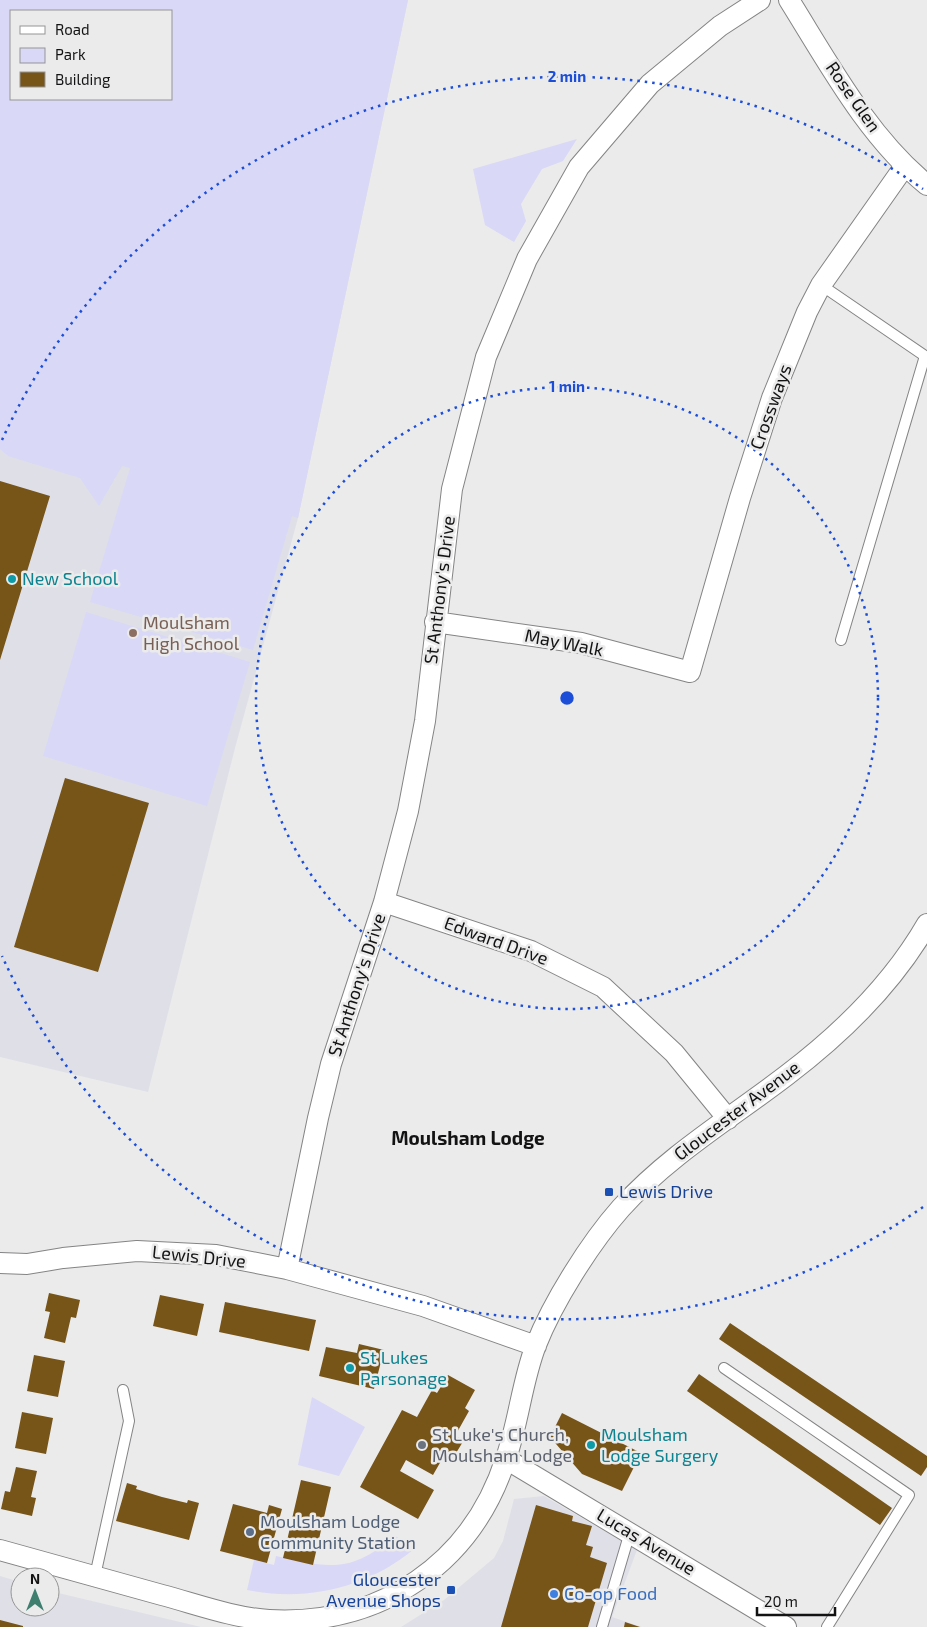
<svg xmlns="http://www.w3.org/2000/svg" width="927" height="1627" font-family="'Exo 2',sans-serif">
	<rect width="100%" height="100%" fill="#ebebec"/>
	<path fill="#dfdfe8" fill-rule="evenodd" d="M0,0H408L298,518L235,748L148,1092L0,1057ZM11,11H171V99H11Z
		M544,1496L637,1550L612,1617L642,1627H401L444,1600L494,1558L503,1541L514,1499Z
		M0,1576L20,1582V1607H50V1591L201,1627H0Z"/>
	<path fill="#d9d8f7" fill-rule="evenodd" d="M0,0H408L298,518L292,516L253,650L90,602L130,468L122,466L99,506L80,478L8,456L0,449ZM11,11H171V99H11Z
		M577,139L563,161L542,169L521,204L526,221L514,242L485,225L473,169Z
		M86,612L250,662L207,806L43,756Z
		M312,1397L365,1427L339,1476L298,1465Z
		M394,1535L414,1549C367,1588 307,1602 247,1590L254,1560L274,1565L276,1556C326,1568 354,1574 394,1535Z"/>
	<path fill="#775418" d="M0,481L50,496L0,660Z
		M65,778L149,803L98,972L14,947Z
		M49,1293L80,1300L76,1318L71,1317L65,1343L44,1338L50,1312L45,1311Z
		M160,1295L204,1304L197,1336L153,1326Z
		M225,1302L316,1320L309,1351L219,1332Z
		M730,1323L927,1456V1467L921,1476L719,1339Z
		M359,1344L384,1350L374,1389L319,1376L326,1347L357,1353Z
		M34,1355L65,1361L58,1397L27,1391Z
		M699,1374L892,1508L880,1525L687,1391Z
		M448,1375L475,1390L465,1408L469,1411L455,1436L464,1440L453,1458L445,1454L433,1475L406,1460L400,1471L434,1490L418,1519L360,1487L402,1410L417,1417L432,1390L437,1393Z
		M22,1412L53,1418L46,1454L15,1448Z
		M562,1413L641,1453L622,1491L582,1474L550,1437Z
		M16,1467L37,1471L31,1497L36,1498L32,1516L1,1509L5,1491L10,1492Z
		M301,1480L331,1487L313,1565L283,1558Z
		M127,1483L137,1486L136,1489L162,1497L187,1503L188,1500L199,1503L189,1540L116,1521Z
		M233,1504L267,1513L269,1505L282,1509L267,1563L220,1551Z
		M536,1505L573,1516L572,1521L592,1526L586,1545L593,1547L590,1557L607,1563L588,1627H501Z
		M0,1620L23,1626V1627H0Z
		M625,1622L640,1627H624Z"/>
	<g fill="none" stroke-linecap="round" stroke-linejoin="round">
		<g stroke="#848485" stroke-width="12">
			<path id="service" d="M821,285L925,356L841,640
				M724,1368L909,1495L827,1627
				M95,1576L129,1421L123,1390
				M602,1627L630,1532"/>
		</g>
		<g stroke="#848485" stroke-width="22">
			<path id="minor" d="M789,0C829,64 868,137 927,185
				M435,622L581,643L690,672L740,498L772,398L807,312L821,285L904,167
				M384,902L531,951L603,987L674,1053L728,1119
				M0,1263L27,1264L63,1258L137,1251L216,1255L287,1269L423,1306L536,1346
				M287,1269L318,1118L331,1064L384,902L408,811L425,721L452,489L486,357L527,259L579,167L650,84L720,26L760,0
				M506,1459L786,1627
				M0,1550C54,1565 108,1580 162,1595C196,1604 234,1618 269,1620C381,1626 472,1564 506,1458C519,1421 522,1381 536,1345C553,1302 590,1243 621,1208C669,1155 731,1118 787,1075C841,1034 893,983 927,924"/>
		</g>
		<use href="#service" stroke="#fff" stroke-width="10"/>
		<use href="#minor" stroke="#fff" stroke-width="20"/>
	</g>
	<g fill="none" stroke="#1d4ed8" stroke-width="2.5" stroke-dasharray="2.5 5">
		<circle cx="567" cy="698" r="311"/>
		<path d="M923 1207A621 621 0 0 1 2 956M2 440A621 621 0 0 1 923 189"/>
	</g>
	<g fill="#0f9aa8" stroke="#ebebec" stroke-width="2">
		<circle cx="12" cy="579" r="5"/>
		<circle cx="350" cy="1368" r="5"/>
		<circle cx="591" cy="1445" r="5"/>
	</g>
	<circle fill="#8d6e63" stroke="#ebebec" stroke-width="2" cx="133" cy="633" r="5"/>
	<g fill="#1a4fb4" stroke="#ebebec" stroke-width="2">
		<rect x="604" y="1187" width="10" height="10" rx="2.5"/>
		<rect x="446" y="1585" width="10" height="10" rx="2.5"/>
	</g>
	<circle fill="#6b7280" stroke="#ebebec" stroke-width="2" cx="422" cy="1445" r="5"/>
	<circle fill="#5c6f8a" stroke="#ebebec" stroke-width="2" cx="250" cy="1532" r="5"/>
	<circle fill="#3f7fe0" stroke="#ebebec" stroke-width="2" cx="554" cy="1594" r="5"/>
	<g text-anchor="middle" stroke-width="5" stroke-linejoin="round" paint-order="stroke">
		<g font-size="18" fill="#131314" stroke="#ebebec">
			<text transform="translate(853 97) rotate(55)" y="6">Rose Glen</text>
			<text transform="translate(771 407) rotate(-70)" y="6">Crossways</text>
			<text transform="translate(440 590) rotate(-83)" y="6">St Anthony's Drive</text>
			<text transform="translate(564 643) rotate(11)" y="6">May Walk</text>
			<text transform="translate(496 941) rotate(20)" y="6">Edward Drive</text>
			<text transform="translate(357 985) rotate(-72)" y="6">St Anthony's Drive</text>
			<text transform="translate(737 1111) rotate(-37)" y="6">Gloucester Avenue</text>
			<text transform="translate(199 1257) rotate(6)" y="6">Lewis Drive</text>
			<text transform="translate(646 1542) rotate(31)" y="6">Lucas Avenue</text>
		</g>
		<g font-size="18" fill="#0d838f" stroke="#ebebec" text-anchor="start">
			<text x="22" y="585">New School</text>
			<text x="360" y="1364">St Lukes<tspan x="360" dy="21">Parsonage</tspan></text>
			<text x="601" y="1441">Moulsham<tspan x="601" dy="21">Lodge Surgery</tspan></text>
		</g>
		<g font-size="18" fill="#785e54" stroke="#ebebec" text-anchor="start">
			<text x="143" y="629">Moulsham<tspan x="143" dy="21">High School</tspan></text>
		</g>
		<g font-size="18" fill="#164399" stroke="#ebebec" text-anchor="start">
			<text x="619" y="1198">Lewis Drive</text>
			<text x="441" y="1586" text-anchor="end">Gloucester<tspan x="441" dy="21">Avenue Shops</tspan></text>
		</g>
		<g font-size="18" fill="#5b616d" stroke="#ebebec" text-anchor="start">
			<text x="432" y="1441">St Luke's Church,<tspan x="432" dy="21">Moulsham Lodge</tspan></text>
		</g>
		<g font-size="18" fill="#4e5e75" stroke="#ebebec" text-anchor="start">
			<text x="260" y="1528">Moulsham Lodge<tspan x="260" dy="21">Community Station</tspan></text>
		</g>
		<g font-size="18" fill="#366cbe" stroke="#ebebec" text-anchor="start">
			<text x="564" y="1600">Co-op Food</text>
		</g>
		<g font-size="19" font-weight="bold" fill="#131314" stroke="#ebebec">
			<text x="468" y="1145">Moulsham Lodge</text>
		</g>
	</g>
	<circle cx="567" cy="698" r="8" fill="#1d4ed8" stroke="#ebebec" stroke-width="2.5"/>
	<g font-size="15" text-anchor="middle" font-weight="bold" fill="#1d4ed8" stroke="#ebebec" stroke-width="5" stroke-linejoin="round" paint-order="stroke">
		<text x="567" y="82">2 min</text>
		<text x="567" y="392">1 min</text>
	</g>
	<rect x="10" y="10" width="162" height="90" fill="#ebebec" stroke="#959596"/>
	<rect x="20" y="26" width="25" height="8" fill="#ffffff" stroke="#959596"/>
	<text x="55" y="35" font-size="15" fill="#131314">Road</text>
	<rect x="20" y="48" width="25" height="15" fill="#d9d8f7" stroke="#959596"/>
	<text x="55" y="60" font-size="15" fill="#131314">Park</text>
	<rect x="20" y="72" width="25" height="15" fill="#775418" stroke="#959596"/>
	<text x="55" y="85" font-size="15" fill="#131314">Building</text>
	<g transform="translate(35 1592)"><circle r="24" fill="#ebebec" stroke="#959596"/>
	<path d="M0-4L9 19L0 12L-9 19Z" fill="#3e7f6f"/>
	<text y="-8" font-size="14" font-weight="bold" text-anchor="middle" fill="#131314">N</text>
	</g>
	<path d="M757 1607v8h78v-8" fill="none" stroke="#131314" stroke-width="2.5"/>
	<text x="764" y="1607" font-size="15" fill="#131314" stroke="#ebebec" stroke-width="4" paint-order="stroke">20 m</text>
</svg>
